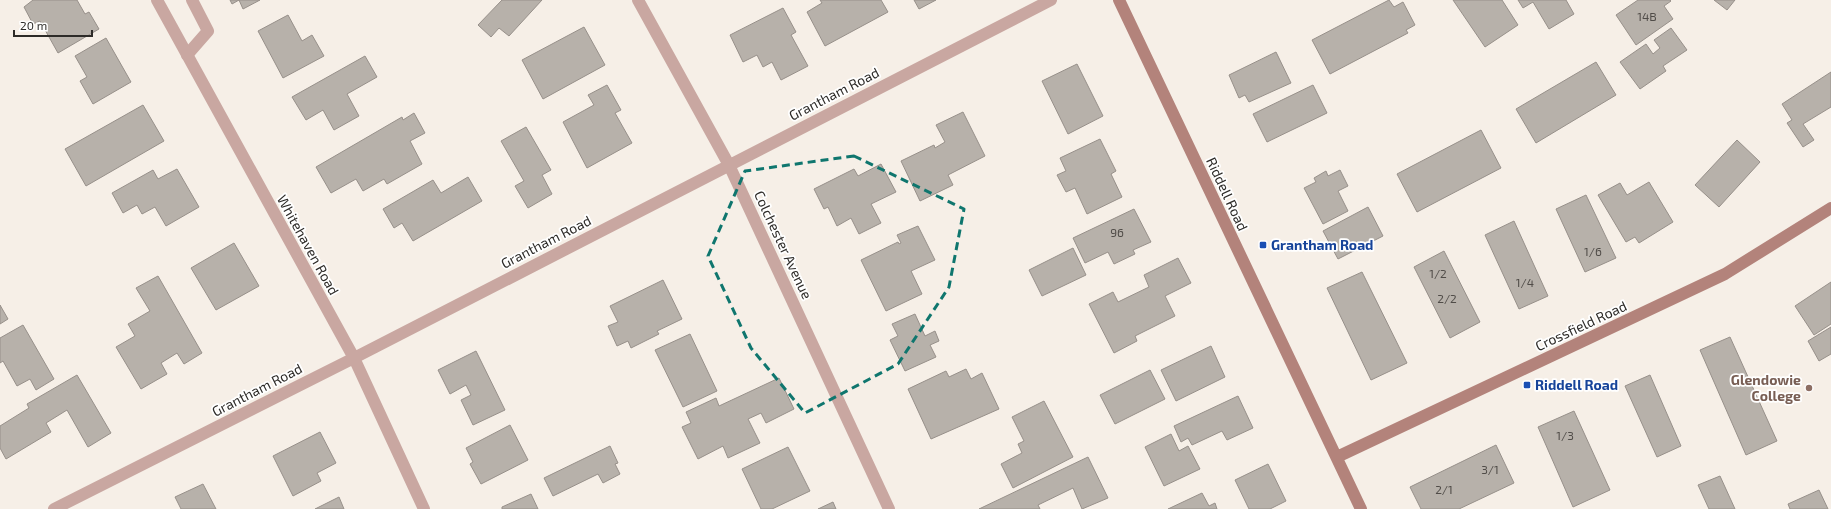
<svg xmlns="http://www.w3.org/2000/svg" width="1831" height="509" font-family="'Exo 2',sans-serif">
	<rect width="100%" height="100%" fill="#f6efe7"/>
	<path fill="#b7b1aa" stroke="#97908a" d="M33,0H77L85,14L89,12L99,29L58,53L40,21L33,24L24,7Z
		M230,0H260L243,9L239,0L232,4Z
		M502,0H542L509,36L499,28L491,37L478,25Z
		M820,0H881L888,12L825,46L807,12L822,3Z
		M914,0H936L919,9Z
		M1389,0L1394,7L1403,2L1415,25L1406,30L1408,33L1330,74L1312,40Z
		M1453,0H1502L1518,25L1485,47Z
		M1518,0H1566L1574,14L1549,29L1533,2L1523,8Z
		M1638,0H1670L1671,1L1664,6L1673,19L1636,45L1616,15Z
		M1714,0H1735L1727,10Z
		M783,8L796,32L791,35L808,66L781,80L772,62L763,67L757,55L743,62L730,35Z
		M288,15L302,41L312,35L324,56L283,78L258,31Z
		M584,27L605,65L543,99L522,60Z
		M1671,28L1687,50L1663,66L1666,71L1640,89L1620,62L1646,44L1653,54L1660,48L1654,40Z
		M106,38L131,82L93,104L80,81L87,77L75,56Z
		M1276,52L1291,83L1249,102L1245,95L1239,98L1229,75Z
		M365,56L377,77L347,94L359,116L334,130L323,110L306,120L292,97Z
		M1596,62L1616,95L1536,143L1516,109Z
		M1077,64L1103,116L1068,134L1042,81Z
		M1831,72V107L1803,124L1814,140L1803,147L1787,123L1792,120L1782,104Z
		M607,85L621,110L615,113L632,143L587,168L563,122L594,105L588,95Z
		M1313,85L1327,113L1267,142L1253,114Z
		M143,105L164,141L86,186L65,149Z
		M963,112L985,156L948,175L953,185L920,201L901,161L934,145L935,148L945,142L936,125Z
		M414,113L425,133L410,141L422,164L387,184L384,179L363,191L356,179L331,193L316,167L402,117L403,120Z
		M526,127L551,170L542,175L552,194L528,208L515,186L524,181L501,141Z
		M1481,130L1501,168L1417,212L1397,174Z
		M1100,139L1116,171L1111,174L1122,197L1087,214L1075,188L1066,192L1057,175L1066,171L1060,158Z
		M1737,140L1760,162L1719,207L1695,185Z
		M881,164L896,192L871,204L881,223L859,234L851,218L837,226L828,207L824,209L814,189L854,169L858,176Z
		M177,169L199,207L166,226L155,207L142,214L137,205L123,213L112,193L153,170L158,179Z
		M1340,170L1348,186L1338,191L1348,211L1323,224L1304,188L1316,182L1314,178L1326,171L1328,176Z
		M468,177L482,201L413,241L402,223L394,228L383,209L433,180L441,193Z
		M1649,182L1673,222L1639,243L1635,237L1626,242L1598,195L1620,183L1627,195Z
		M1586,195L1616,258L1585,272L1556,209Z
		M1368,207L1383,236L1338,259L1323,231Z
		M1134,209L1151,242L1133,250L1135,254L1114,264L1108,252L1085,263L1073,238Z
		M1514,221L1548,296L1519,309L1485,235Z
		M918,226L935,260L911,271L922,294L886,311L861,260L898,242L899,244L901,243L897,235Z
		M234,243L259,286L216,310L191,268Z
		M1073,248L1086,275L1042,296L1029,270Z
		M1444,251L1480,322L1450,338L1414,267Z
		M1178,258L1191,283L1165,296L1175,316L1135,336L1137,341L1114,353L1089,304L1113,292L1118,302L1149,287L1144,275Z
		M1362,272L1407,363L1371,380L1327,288Z
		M158,276L202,353L184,364L177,353L161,363L167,374L141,389L116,347L135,336L128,324L150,311L136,288Z
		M663,280L682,319L657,331L659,334L631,348L628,341L617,346L608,326L618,322L610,306Z
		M1831,282V324L1814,335L1795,306Z
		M0,305L8,319L0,324Z
		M915,314L925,336L935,331L939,341L930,345L936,357L905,371L890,340L898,336L892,324Z
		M23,325L54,379L36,390L30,379L17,386L3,361L0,363V338Z
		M1831,327V354L1819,361L1808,341Z
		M690,334L717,391L683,407L655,350Z
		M1730,337L1777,441L1746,455L1700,350Z
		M1211,346L1225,377L1176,401L1161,370Z
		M476,351L505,410L473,425L461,400L471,395L466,385L450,394L438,370Z
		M966,369L971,379L982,373L999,409L931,439L908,389L946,371L949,377Z
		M1150,370L1165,399L1115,424L1100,395Z
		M77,375L111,433L88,447L67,410L46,423L51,432L6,459L0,448V426L29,408L27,404Z
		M1650,375L1681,446L1657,457L1625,386Z
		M779,378L794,409L766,423L761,413L748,419L760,443L728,458L723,446L698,459L682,427L691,423L686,412L716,398L719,406Z
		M1238,396L1253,428L1227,440L1222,431L1192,445L1188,438L1181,442L1174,426Z
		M1044,401L1073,457L1013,488L1001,464L1022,453L1018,444L1024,441L1012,417Z
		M1574,411L1610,490L1573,507L1538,427Z
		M510,425L528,460L481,484L470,464L473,462L466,448Z
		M320,432L336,463L317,473L321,481L293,496L273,456Z
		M1171,434L1179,451L1188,446L1200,469L1164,486L1145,447Z
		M1496,445L1514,483L1459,509H1421L1410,487Z
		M610,446L618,463L615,464L620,474L603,483L598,474L553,496L544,478Z
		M788,447L810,491L772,509H761L742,469Z
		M1088,457L1108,498L1082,509L1073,488L1038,505L1040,509H979Z
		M1268,464L1286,501L1270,509H1249L1235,480Z
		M1720,476L1735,509H1709L1698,485Z
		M203,484L216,509H181L175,497Z
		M1819,490L1828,509H1790L1788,504Z
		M1202,493L1209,506L1215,503L1217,509H1168Z
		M531,494L538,509H502V507Z
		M339,497L344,509H315Z
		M833,502L836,509H818Z"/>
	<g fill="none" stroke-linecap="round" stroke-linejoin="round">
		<path stroke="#c9a7a1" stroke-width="12" d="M187,55L208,31L192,0"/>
		<path stroke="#c9a7a1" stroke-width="12" d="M157,0L354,358L424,509
			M638,0L729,165L889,509
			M54,509L354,358L1051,0"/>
		<path stroke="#b3837b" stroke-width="12" d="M1119,0L1361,509
			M1337,457L1725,274L1831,208"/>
	</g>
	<path fill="none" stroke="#0f766e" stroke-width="3" stroke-dasharray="8 5" stroke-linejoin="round" d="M854,156L964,209L949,287L898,364L805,413L751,348L708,256L745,171Z"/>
	<g fill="#1a4fb4" stroke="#fff" stroke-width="1.5">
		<rect x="1259" y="241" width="8" height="8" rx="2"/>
		<rect x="1523" y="381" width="8" height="8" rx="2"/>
	</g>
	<circle fill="#8d6e63" stroke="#fff" stroke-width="1.5" cx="1809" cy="388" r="4"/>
	<g text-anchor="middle" stroke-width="3.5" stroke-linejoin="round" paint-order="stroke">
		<g font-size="12" fill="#504c48">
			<text x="1647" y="21">14B</text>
			<text x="1117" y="237">96</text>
			<text x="1593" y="256">1/6</text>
			<text x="1438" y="278">1/2</text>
			<text x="1525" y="287">1/4</text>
			<text x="1447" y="303">2/2</text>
			<text x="1565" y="440">1/3</text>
			<text x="1490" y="474">3/1</text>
			<text x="1444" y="494">2/1</text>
		</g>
		<g font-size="14" fill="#2d2b28" stroke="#fff">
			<text transform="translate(834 94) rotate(-27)" y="5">Grantham Road</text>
			<text transform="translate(1227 194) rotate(65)" y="5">Riddell Road</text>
			<text transform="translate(546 242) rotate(-27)" y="5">Grantham Road</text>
			<text transform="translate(308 245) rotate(61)" y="5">Whitehaven Road</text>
			<text transform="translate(783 245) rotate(65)" y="5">Colchester Avenue</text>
			<text transform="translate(1581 326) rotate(-25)" y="5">Crossfield Road</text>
			<text transform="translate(257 390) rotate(-27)" y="5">Grantham Road</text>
		</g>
		<g font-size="14" font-weight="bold" fill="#164399" stroke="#fff" text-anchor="start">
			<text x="1271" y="250">Grantham Road</text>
			<text x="1535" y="390">Riddell Road</text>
		</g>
		<g font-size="14" font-weight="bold" fill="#785e54" stroke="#fff" text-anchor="end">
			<text x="1801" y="385">Glendowie<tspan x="1801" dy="16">College</tspan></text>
		</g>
	</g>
	<path d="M14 30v6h78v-6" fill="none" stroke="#2d2b28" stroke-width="2"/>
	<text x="20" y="30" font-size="12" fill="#2d2b28" stroke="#ffffff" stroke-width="3" paint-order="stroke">20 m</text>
</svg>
